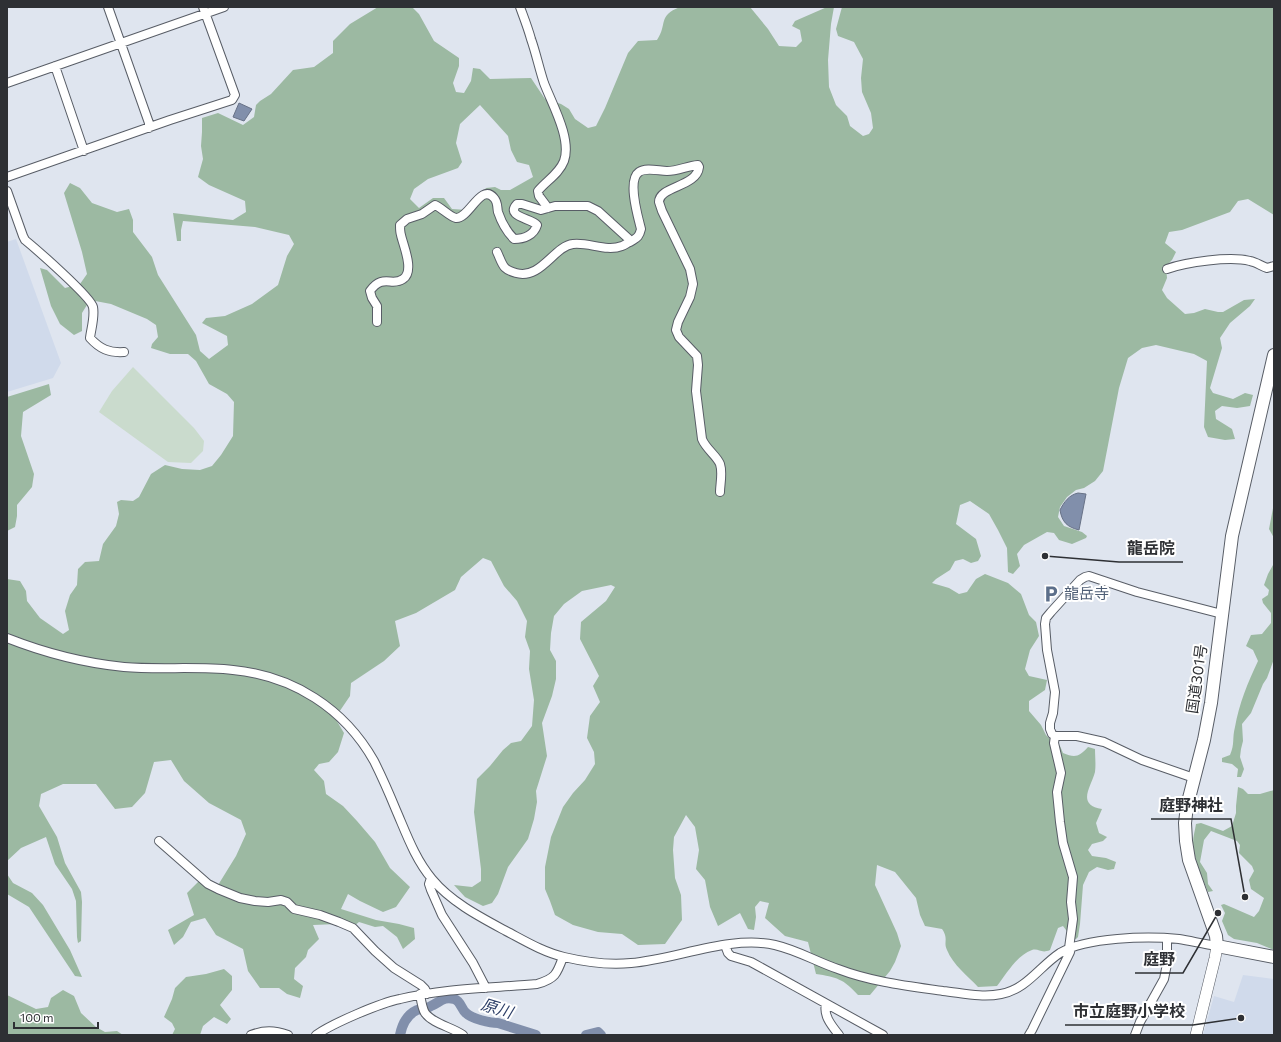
<svg xmlns="http://www.w3.org/2000/svg" width="1281" height="1042" font-family="Commissioner,'Noto Sans JP',sans-serif">
	<rect width="100%" height="100%" fill="#dfe5ef"/>
	<path fill="#d0daeb" d="M16,239L61,363L53,378L7,392V242Z
		M1243,975L1274,979V1035H1203L1214,996L1234,1002Z"/>
	<path fill="#cadbcd" d="M133,367L194,428L204,441L203,451L191,463L168,462L99,412L112,391Z"/>
	<path fill="#9cb9a2" fill-rule="evenodd" d="M378,7H412L419,14L434,41L459,58V66L453,83L456,92L464,93L471,81L473,68L480,69L490,79L531,78L545,99L561,104L569,109L575,119L588,128L596,126L605,108L628,53L638,41L657,40C668,24 657,16 680,7H750L768,29L779,46L796,47L802,41L800,30L792,26L795,21L827,7H834L831,24L828,60L829,87L836,105L847,116L850,126L863,136L869,134L873,128L871,113L862,92L861,78L863,59L854,42L838,36L836,29L842,7H1274V215L1248,199L1238,201L1230,212L1182,230L1169,232L1165,243L1176,252L1172,260L1166,266L1167,278L1162,290L1167,298L1185,314L1194,313L1205,309L1218,312H1223L1244,300L1255,299L1250,306L1230,323L1220,338L1222,348L1210,388L1213,393L1233,399L1245,393L1253,395L1250,406L1237,408L1222,406L1215,411L1216,419L1232,429L1235,439L1225,440L1208,437L1204,427L1207,361L1194,354L1156,345L1142,348L1128,358L1119,388L1103,471L1095,481L1084,488L1076,490L1067,497L1060,507L1058,517L1064,526L1082,532L1087,536L1086,538L1072,544L1059,540L1054,533L1047,532L1024,545L1017,554L1020,566L1013,574L1008,572L1007,548L998,530L989,514L970,501L960,505L956,524L976,539L981,556L978,561L971,563L963,559L955,561L950,570L936,579L932,583L949,588L959,594L967,592L976,579L985,574L1008,583L1021,594L1029,615L1036,622L1039,636L1030,650L1025,669L1029,676L1047,680L1045,690L1029,701V711L1041,725L1046,735L1051,740L1060,746L1063,753C1075,758 1079,757 1088,747L1095,749C1095,756 1096,765 1095,772C1091,787 1076,805 1102,809L1096,823L1099,833L1107,837L1103,841L1092,844L1088,850L1092,856L1106,858L1116,862L1114,869L1108,870L1097,867L1089,872L1083,885L1080,924L1078,937L1076,939L1070,940L1069,934L1063,926L1058,928L1050,950C1041,954 1039,948 1032,950C1016,956 1007,973 997,986L978,987C968,976 953,965 947,950C943,942 949,939 942,929L925,926L920,915L916,898L895,872L877,865L875,885L897,933L901,946L895,962L890,971L870,995H858C844,979 836,977 816,974L808,942L785,936L765,918L769,903L760,901L755,907L756,917L754,930L748,929L740,913L718,926L710,907L705,880L696,869L699,850L695,827L686,815L674,837L673,850L675,878L681,895L682,920L665,944L638,945L622,934L598,932L573,925L555,915L550,901L545,889V867L551,837L563,807L573,793L585,780L595,764L594,752L587,738L590,716L600,702L593,686L599,676L580,639L581,622L606,601L615,587L611,585L582,591L564,604L554,616L551,633L550,650L556,661V679L552,696L542,723L547,756L536,791L537,802L534,819L528,839L508,867L498,894L492,903L483,906L465,897L454,885L472,887L481,881V869L474,812L477,779L490,766L503,750L511,743L521,741L532,726L534,700L529,669L530,651L525,637L527,621L517,601L504,586L491,561L483,558L461,577L455,590L416,613L395,621L400,646L384,661L351,683L350,696L335,718L344,733L338,752L329,762L319,764L314,770L324,781L326,794L343,806L357,821L375,842L390,868L410,887L396,907L383,912L360,901L348,894L341,909L376,920L399,924L414,928L415,939L403,949L397,937L383,926L375,927L359,922L354,926L337,924L313,925L319,939L308,950L306,957L295,968L294,979L303,986L300,998L287,994L279,988H260L248,971L243,949L216,935L205,918L191,922L183,937L174,945L168,930L194,915L187,893L200,880L215,890L236,856L246,834L241,820L209,803L184,781L171,760L154,762L145,793L132,807L115,809L96,784H63L41,794L39,806L57,837L65,863L81,892L82,902L81,941L78,943L77,937L76,901L72,889L55,864L46,837L21,848L7,861V579L20,581L26,591L27,601L40,618L63,634L69,630L65,611L70,595L77,585L78,569L85,562L99,561L103,544L116,526L119,514L117,502L121,500L133,501L139,497L151,474L165,465L182,469L200,470L212,466L221,455L233,436L234,402L227,394L209,384L196,361L188,354H170L151,348L152,344L158,337L156,325L147,319L111,304L90,300L82,313V331L74,335L60,324L51,306L40,268L47,270L65,288L80,284L87,274L82,252L64,193L70,183L80,188L92,203L117,212L129,209L133,220V232L152,257L158,275L196,335L200,351L209,359L228,345L227,336L202,323L206,318L225,316L252,304L278,285L287,256L294,244L289,235L255,227L183,221L181,230V241H177L173,213L233,220L246,212L245,201L209,185L198,177L203,159L201,146L202,132V118L218,113L243,125L254,117L256,105L260,101L271,94L293,70L314,67L333,53V41L350,24ZM480,105L508,136L511,150L517,162L529,165L533,177L510,190H501L495,187L486,188L467,210L452,209L444,198H433L419,208L410,199L414,189L428,179L458,168L462,162L456,143L460,124Z
		M49,384L51,395L23,412L21,436L34,474L32,487L17,505V516L15,527L7,531V397Z
		M1274,503V659L1267,678L1263,684L1251,713L1242,724L1243,741L1241,749L1240,757L1244,769L1241,777H1237L1238,769L1232,764L1222,762V758L1230,755C1235,744 1232,738 1235,727C1239,704 1248,682 1258,661L1253,650L1246,646L1251,635L1262,634L1271,623V613L1263,603L1262,599L1268,595L1269,590L1264,585L1268,574L1273,565L1274,538L1269,529Z
		M1238,787L1243,789L1248,794H1260L1274,790V950L1257,943L1234,939L1228,935L1222,921L1225,913L1221,905L1224,904L1254,917L1259,911L1264,898L1251,889L1249,880L1254,871L1252,866L1239,853L1240,845L1237,841L1211,831L1204,840L1200,862L1207,873L1208,884L1213,891L1208,892C1202,877 1194,860 1193,843C1193,837 1195,830 1196,824L1201,823L1223,831L1232,826L1236,813V806Z
		M7,874L13,883L32,893L43,905L70,950L82,977L75,976L29,907L7,894Z
		M224,969L232,976V990L220,1005L231,1019L227,1024L214,1017L203,1026L200,1035H172L175,1029L172,1023L164,1017L172,999L175,988L186,977L206,974Z
		M63,990L74,996L81,1013L96,1027L105,1032L117,1031L123,1035H7V995L36,1009L48,1007L51,998Z"/>
	<path fill="#818fab" stroke="#687287" d="M239,103L252,109L244,121L233,117Z
		M1078,493L1086,494L1079,530C1067,527 1062,522 1060,510C1064,502 1069,495 1078,493Z"/>
	<g fill="none" stroke-linecap="round" stroke-linejoin="round">
		<path stroke="#818fab" stroke-width="10" d="M400,1035C402,1025 406,1015 417,1010C421,1009 427,1009 431,1006C440,1002 444,996 454,999C461,1001 461,1009 466,1013C472,1019 490,1023 498,1023L536,1035
			M586,1035L598,1032L601,1035"/>
		<g stroke="#585d66" stroke-width="10">
			<path id="minor" d="M108,7L149,123V128
				M520,7C524,18 528,28 531,39C536,53 539,68 544,83C552,104 572,139 564,161C559,174 546,181 538,191L539,196L548,208
				M55,66L84,151
				M7,83L224,7
				M7,177L170,120L232,100L235,95L203,7
				M7,191L23,236L25,240C36,249 91,297 93,307C95,317 91,329 90,338C100,349 109,353 124,352
				M497,252C503,265 502,269 516,273C541,280 554,246 573,244C589,242 606,252 622,246C625,245 627,243 630,242C636,238 639,238 641,229C638,217 627,180 639,172C646,167 659,171 667,171C678,171 687,166 698,165L699,167C697,187 659,186 659,202C660,205 661,208 662,211L690,269L693,284L690,297L678,322L676,330L679,337L697,356L698,365L696,391L702,439C706,449 717,456 720,464C723,473 720,484 720,492
				M1167,269C1186,262 1230,256 1250,261C1256,262 1261,266 1267,268L1274,266
				M377,322V306L372,298L370,291C383,273 392,287 403,279C415,271 403,245 401,235C400,232 400,228 400,225L407,219L422,214L435,205C442,208 450,217 456,218C469,219 481,182 494,198C498,202 497,208 498,212C501,221 507,232 514,239C524,239 534,235 537,225C531,218 505,217 517,204H522L541,210L555,206H588L598,211L631,241
				M7,638C45,653 84,663 124,667C160,670 197,666 233,670C293,676 344,708 374,761C382,777 389,793 396,810C406,833 415,859 432,879C451,902 480,917 506,931C525,941 543,952 564,957C585,962 610,965 631,963C677,959 730,935 775,945C797,950 817,962 838,969C872,982 908,986 943,991C962,993 982,998 1001,994C1027,989 1039,967 1060,953C1086,937 1148,936 1179,939C1191,941 1204,944 1217,946
				M1194,778L1142,760L1104,742L1077,736H1055L1052,734L1050,729V723L1053,713L1055,692L1047,650L1045,624L1046,618L1051,612L1080,580L1085,577L1089,576L1137,592L1222,614
				M159,841L208,884L218,889L240,898L255,901L268,902L281,900L287,902L294,909L320,915L339,922L353,928L375,951L394,968L421,985L425,989L427,994
				M431,878L429,884L431,890L442,915L473,963L486,988
				M725,945L728,953L731,956L751,962L883,1035
				M420,994C421,1000 422,1008 425,1013C433,1024 452,1027 463,1035
				M826,1004C823,1016 832,1026 839,1035
				M251,1035C264,1030 274,1030 288,1035
				M316,1035C329,1026 343,1020 357,1014C371,1008 385,1002 400,999C445,988 492,988 537,984C555,979 557,974 563,957
				M1029,1035L1032,1030L1070,952L1069,948L1073,919L1071,902L1073,877L1063,843L1060,822L1057,792L1061,773L1054,743L1055,736
				M1135,1035L1140,1022L1164,979L1167,964V938"/>
		</g>
		<g stroke="#585d66" stroke-width="12">
			<path id="major" d="M1196,1035L1215,958L1217,946"/>
		</g>
		<g stroke="#585d66" stroke-width="14">
			<path id="highway" d="M1274,355L1232,536L1211,703L1204,740L1187,806L1185,823L1186,841L1189,860L1216,936L1217,946L1274,957"/>
		</g>
		<use href="#minor" stroke="#fff" stroke-width="8"/>
		<use href="#major" stroke="#fff" stroke-width="11"/>
		<use href="#highway" stroke="#fff" stroke-width="12"/>
	</g>
	<defs>
		<g id="parking-bare" transform="scale(1.38)"><path d="M-3.5-5.5H1a3.5 3.5 0 0 1 0 7H-1V5.5H-3.5ZM-1-3.4V-.6H.8a1.4 1.4 0 0 0 0-2.8Z" fill="#5c6f8a" stroke="#fff" stroke-width="2.5" paint-order="stroke"/></g>
	</defs>
	<g fill-rule="evenodd">
		<use href="#parking-bare" x="1051" y="594"/>
	</g>
	<g text-anchor="middle" stroke-width="4" stroke-linejoin="round" paint-order="stroke">
		<g font-size="15" fill="#4e5e75" stroke="#fff" text-anchor="start">
			<text x="1064" y="599">龍岳寺</text>
		</g>
		<g font-size="15" fill="#2e3034" stroke="#fff">
			<text transform="translate(1197 679) rotate(-82)" y="5">国道301号</text>
		</g>
		<g font-size="16" font-style="italic" fill="#2d3f68" stroke="#fff">
			<text transform="translate(497 1008) rotate(17)" y="6">原川</text>
		</g>
	</g>
	<path fill="none" stroke="#2e3034" stroke-width="1.5" d="M1045 556L1119 562H1183M1245 897L1231 819H1151M1218 913L1183 973H1135M1241 1018L1193 1025H1065"/>
	<g fill="#2e3034" stroke="#fff" stroke-width="1.5">
		<circle cx="1045" cy="556" r="4"/>
		<circle cx="1245" cy="897" r="4"/>
		<circle cx="1218" cy="913" r="4"/>
		<circle cx="1241" cy="1018" r="4"/>
	</g>
	<g font-size="16" text-anchor="middle" font-weight="bold" fill="#2e3034" stroke="#fff" stroke-width="4" stroke-linejoin="round" paint-order="stroke">
		<text x="1151" y="554">龍岳院</text>
		<text x="1191" y="811">庭野神社</text>
		<text x="1159" y="965">庭野</text>
		<text x="1129" y="1017">市立庭野小学校</text>
	</g>
	<rect width="1281" height="1042" fill="none" stroke="#2e3034" stroke-width="16"/>
	<path d="M14 1022v6h84v-6" fill="none" stroke="#2e3034" stroke-width="2"/>
	<text x="20" y="1022" font-size="12" fill="#2e3034" stroke="#ffffff" stroke-width="3" paint-order="stroke">100 m</text>
</svg>
